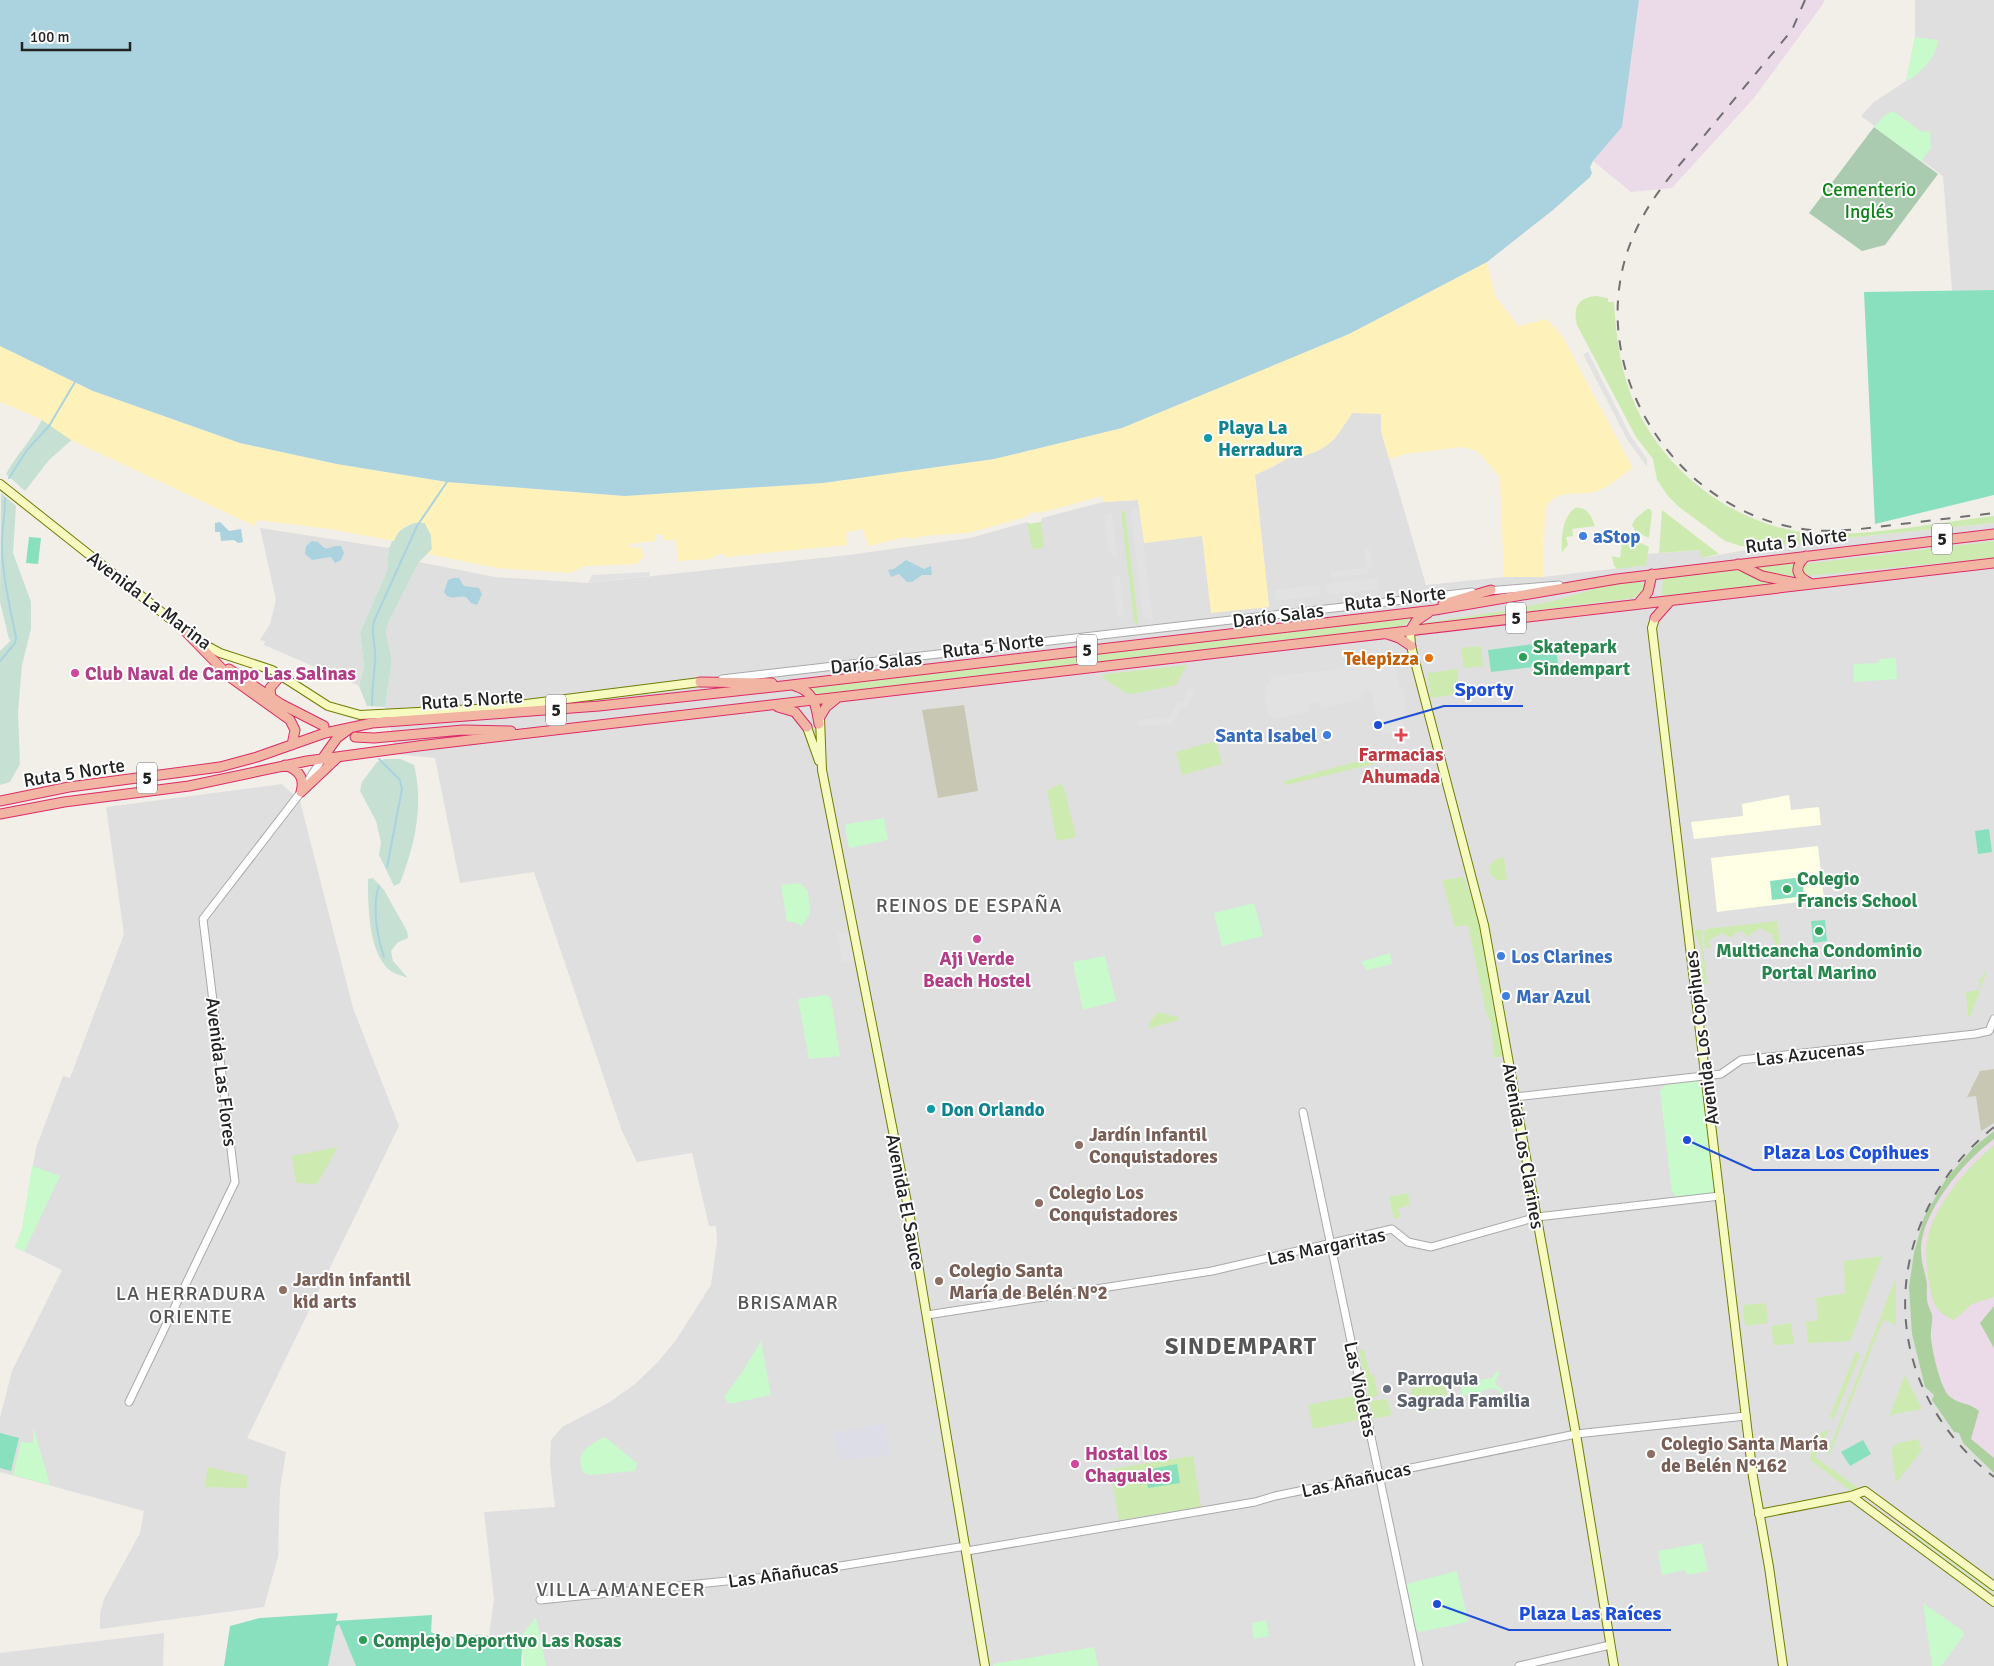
<svg xmlns="http://www.w3.org/2000/svg" width="1994" height="1666" font-family="Signika,sans-serif">
	<rect width="100%" height="100%" fill="#f2efe9"/>
	<path fill="#e0dfdf" d="M1915,0H1994V290L1952,291L1943,176L1861,116L1874,102L1906,81L1915,37Z
		M1365,412L1381,414V431L1426,585L1504,577H1543L1645,565L1648,554L1701,550L1702,558L1768,546L1994,523V1666H524L522,1648H512L489,1636L494,1599L484,1512L555,1507L550,1464L551,1440L562,1427L608,1403L634,1385L657,1363L676,1340L711,1285L717,1242L716,1226H709L692,1153L637,1162L622,1131L534,872L460,883L435,758L395,754L388,711H386L385,707L392,661L386,633L388,623L419,562L495,577L588,583L849,555L970,538L1027,522L1030,524L1041,522L1042,518L1103,502L1138,500L1145,543L1202,535L1269,607L1255,475L1275,466L1280,461L1299,454L1345,424L1352,413Z
		M260,528L389,548L387,571L360,632L364,667L359,686L264,645L265,641L260,640L270,624L276,600Z
		M282,784L300,801L353,1008L399,1126L247,1438L286,1452L280,1489L278,1557L264,1607L100,1629V1613L104,1599L140,1533L144,1511L0,1472V1418L12,1371L62,1270L15,1247L22,1229L36,1148L63,1076L70,1078L124,934L106,807Z
		M164,1633L163,1666H0V1653Z"/>
	<path fill="#ebdbe8" d="M1639,0H1824L1823,4L1754,98L1672,188L1631,192L1593,161L1622,127Z
		M1994,1134V1466L1970,1441L1917,1337L1922,1230L1957,1169Z"/>
	<path fill="#ffffe5" d="M1789,795L1791,810L1819,807L1821,825L1694,839L1691,822L1743,816L1742,804Z
		M1818,846L1824,899L1717,912L1711,858Z"/>
	<path fill="#c7c7b4" d="M964,705L978,791L938,798L922,710Z
		M1994,1069V1123L1981,1131L1976,1096L1967,1097L1980,1071Z"/>
	<path fill="#cdebb0" d="M1596,296L1608,298V302H1614C1616,339 1621,375 1637,409C1670,479 1745,532 1824,534C1880,535 1938,522 1994,516V523L1768,546H1741L1725,541L1679,507L1668,496L1657,480L1653,459L1636,437L1577,325C1573,308 1577,298 1596,296Z
		M1575,508C1592,505 1596,529 1598,541L1595,526L1572,529L1573,536L1566,537L1568,545L1562,552C1561,539 1562,517 1575,508Z
		M1647,509H1650L1652,512L1649,538L1636,532L1632,525L1636,518Z
		M1123,510L1125,512L1138,620L1137,624L1134,622L1121,513Z
		M1662,510L1719,554L1701,558L1700,550L1659,553Z
		M1027,522L1030,524L1041,522L1044,548L1032,549Z
		M1627,539L1635,540L1649,547L1646,565L1618,569L1614,566L1612,556L1620,558L1622,542Z
		M1994,541V558L1806,576L1802,569L1804,564Z
		M1794,562L1793,571L1795,577L1767,573L1749,566Z
		M1736,569L1767,582L1783,585L1662,597L1663,578Z
		M1639,581L1644,585V591L1633,598L1421,625L1422,623L1510,610L1557,600L1611,584Z
		M1408,617L1411,619L1402,627L815,695L807,687Z
		M1481,646L1483,666L1464,668L1461,648Z
		M1187,665L1176,685L1133,694L1126,693L1102,677L1106,674Z
		M1457,669L1460,694L1431,698L1427,673Z
		M1216,741L1222,764L1182,775L1176,752Z
		M1393,752L1395,759L1286,785L1284,781Z
		M1061,784L1064,787L1076,837L1057,841L1047,790Z
		M1504,857L1507,880H1497L1490,874V865L1496,859Z
		M1464,877L1481,925L1503,1056L1494,1058L1491,1023L1486,1012L1468,925L1455,927L1442,880Z
		M1777,921L1780,944L1774,945L1776,941L1772,939L1774,935L1760,928L1746,937L1743,931L1735,933L1733,938L1722,933L1708,941L1711,947L1707,949L1705,947L1703,933L1706,929Z
		M1697,930H1701L1707,984H1701C1699,974 1702,966 1702,956C1702,948 1697,940 1695,932Z
		M1985,971L1986,974L1970,1017L1968,1016L1966,992L1979,990V978H1982Z
		M1158,1012L1178,1017L1179,1020L1148,1029L1150,1022Z
		M1994,1145V1297L1972,1304L1954,1320C1934,1312 1932,1301 1929,1282C1927,1267 1924,1251 1928,1236C1938,1200 1966,1169 1994,1145Z
		M338,1147L317,1184L296,1183L292,1156Z
		M1408,1193L1410,1205L1398,1209L1401,1217L1394,1219L1389,1197Z
		M1882,1256L1850,1341L1808,1343L1806,1322L1818,1320L1816,1298L1845,1293L1844,1261Z
		M1896,1277V1325L1883,1320L1830,1454L1827,1455Z
		M1766,1303L1768,1323L1745,1326L1743,1305Z
		M1791,1323L1794,1344L1774,1345L1771,1326Z
		M1364,1349L1370,1375L1374,1374L1378,1396L1369,1398L1359,1351Z
		M1856,1352L1860,1355L1833,1420L1830,1416Z
		M1905,1375L1922,1409L1894,1414L1889,1417Z
		M1444,1382L1450,1406L1416,1413L1410,1389Z
		M1357,1395L1363,1419L1313,1429L1308,1405Z
		M1387,1399L1392,1415L1373,1419L1369,1401Z
		M1829,1430L1815,1457L1861,1490L1852,1492L1809,1459L1821,1432Z
		M1918,1439L1922,1450L1896,1483L1891,1449L1898,1443Z
		M1193,1456L1201,1507L1119,1520L1110,1469Z
		M208,1467L248,1476L247,1488L205,1487Z
		M1915,1531L1994,1589L1993,1593L1914,1535Z"/>
	<path fill="#add19e" d="M1994,1131V1139C1964,1161 1921,1212 1921,1251C1921,1264 1926,1274 1927,1285C1927,1291 1926,1298 1928,1304C1929,1308 1931,1311 1932,1315C1933,1322 1930,1330 1931,1338C1932,1350 1940,1387 1949,1396C1957,1404 1971,1403 1979,1411L1971,1439L1994,1458V1473L1963,1443L1959,1433L1954,1432L1932,1400L1934,1395L1925,1387L1912,1334L1909,1287L1914,1253L1924,1217L1946,1179L1974,1147Z
		M1994,1306V1348L1980,1323Z"/>
	<path fill="#c6e0d4" d="M44,415L75,437L49,460L25,491L6,474C17,453 35,437 44,415Z
		M1,493L16,506L13,553L31,602V629L22,665L18,712L20,764L10,782L0,785V651L11,640L9,639L0,602Z
		M415,522L425,523L431,535L432,549L419,562L388,623L386,633L392,661L385,707L367,706L359,686L364,667L360,632L387,571L389,548L397,532Z
		M385,759H401L414,765C424,805 415,845 400,883L394,886L379,855L381,842L376,821L360,791L362,782L377,762Z
		M373,878L384,890L407,931L408,938L397,943L391,951L393,961L408,978C404,976 398,975 394,973C368,959 368,905 368,879Z"/>
	<path fill="#fff1ba" d="M1487,262L1495,296L1518,326L1547,319L1562,336L1633,468C1622,475 1611,485 1600,490C1581,498 1554,486 1545,510L1543,577H1504L1500,477L1477,451L1462,447L1405,454L1389,459L1381,431V414L1352,413C1335,439 1333,447 1301,457L1298,454C1283,460 1270,468 1255,475L1269,607L1211,613L1202,536L1144,543L1138,500L1103,502L1102,496L1040,513L1032,512L1026,517L968,533L922,536L913,539L906,537L868,546L863,529L846,532L847,545L725,557L724,553L711,557V559L678,561L676,540H664V535L655,534V541L629,544V547L642,548L643,557L637,564L584,566L571,573L497,568L428,554L432,549L431,535L425,523C410,521 399,527 394,541L330,529L257,520L255,526L71,440L39,418L0,402V346L93,391L240,443L337,464L447,482L625,496L823,483L994,459L1122,428L1349,334Z"/>
	<path fill="#aacbaf" d="M1874,127L1938,174L1885,245L1862,251L1809,213Z"/>
	<path fill="#c8facc" d="M1915,37L1938,40C1937,56 1920,75 1906,81Z
		M1893,111L1922,132L1930,131L1931,148L1921,161L1874,127L1885,115Z
		M1896,658L1897,679L1854,682L1853,664L1878,663L1880,659Z
		M884,818L888,840L849,848L845,826L847,824Z
		M800,883L808,891L810,914L802,926L795,922H787L781,885Z
		M1254,903L1263,936L1222,946L1214,913Z
		M1390,953L1392,964L1367,970L1361,962Z
		M1105,956L1116,1001L1083,1010L1073,962Z
		M826,995L831,999L840,1056L809,1059L798,999Z
		M1697,1081L1703,1087L1715,1189L1710,1194L1678,1198L1672,1192L1660,1091L1665,1085Z
		M32,1166L60,1176L24,1252L15,1247L22,1229Z
		M761,1341L771,1395L729,1404L724,1397L743,1371Z
		M1497,1371L1500,1373L1495,1380L1496,1385L1504,1391L1503,1394L1494,1388L1481,1391L1483,1398L1479,1399L1478,1392L1465,1395L1459,1403L1456,1400L1462,1392L1461,1387L1453,1382L1455,1379L1463,1385L1476,1381L1474,1375H1478L1480,1380L1492,1378Z
		M33,1426L50,1485L13,1475L21,1442L33,1443Z
		M605,1437L637,1463L635,1471L590,1475L584,1473C573,1453 589,1445 605,1437Z
		M1702,1543L1708,1571L1687,1575L1685,1570L1662,1575L1658,1551Z
		M1457,1571L1468,1622L1420,1632L1416,1629L1407,1584Z
		M1923,1603L1963,1631L1964,1635L1941,1666H1932Z
		M536,1617L546,1666H524L522,1648H512Z
		M1266,1620L1269,1636L1254,1639L1252,1623Z
		M1094,1647L1098,1666H993V1664Z"/>
	<path fill="#88e0be" d="M1994,290V495L1875,524L1864,292Z
		M29,537L41,538L38,564L26,563Z
		M1555,641L1558,664L1491,672L1488,650Z
		M1989,829L1992,852L1978,854L1975,831Z
		M1802,877L1804,896L1772,900L1770,881Z
		M1825,920L1827,941L1813,943L1811,921Z
		M0,1433L19,1438L11,1471L0,1468Z
		M1863,1440L1871,1454L1850,1466L1841,1452Z
		M1177,1464L1180,1483L1148,1488L1145,1470Z
		M338,1613L336,1621L432,1615L431,1632C449,1643 469,1631 489,1636C502,1639 508,1648 522,1648L521,1666H224L230,1626L260,1618Z"/>
	<path fill="#e2e2e2" d="M1588,352L1630,435L1647,459V467L1628,441L1583,354Z
		M1130,509H1139L1153,621L1143,616Z
		M1112,512L1117,558L1108,552L1104,514Z
		M1369,548L1373,567L1368,568L1369,573L1331,578L1330,572L1368,568L1364,549Z
		M650,572V576L588,583L592,575Z
		M1120,575L1124,619L1118,615L1112,578Z
		M1377,578L1378,589L1327,595L1326,584Z
		M1319,585L1320,596L1275,601L1274,590Z
		M1394,662L1400,687L1404,690L1406,699L1404,701L1408,718L1402,720L1403,729L1382,735L1371,693L1369,691L1361,692L1362,699L1320,709L1318,702L1309,705L1310,711L1284,717L1273,719L1268,713L1264,696L1266,693L1265,686L1271,684L1270,677Z
		M1189,687L1195,690L1187,708L1182,706L1173,724L1139,726L1138,720L1169,717L1177,702L1182,704Z
		M849,932L854,962L842,963L837,934Z
		M339,1624L356,1666H328L336,1626Z"/>
	<path fill="#dddde8" d="M882,1424L886,1428L890,1451L888,1456L843,1460L838,1457L834,1438L836,1432Z"/>
	<path fill="#aad3df" d="M0,0H1639L1622,127L1593,161L1590,167L1592,173L1590,177L1553,210L1487,262L1349,334L1122,428L994,459L823,483L625,496L447,482L337,464L240,443L93,391L0,346Z
		M220,522L229,531L241,529L243,542L238,543L234,540L221,541L220,532H215V523Z
		M312,541L318,542C329,554 327,545 341,546L344,553L341,560L335,563L331,557L312,560L305,554L306,546Z
		M906,560L924,569L931,566L932,575H922L912,582H907L899,574L891,577L888,570L894,569Z
		M453,578H459L464,586L479,588L482,594L477,605L471,603L466,597C456,596 449,601 444,592L448,580Z"/>
	<g fill="none" stroke-linecap="round" stroke-linejoin="round">
		<path stroke="#aad3df" stroke-width="2" d="M9,478L27,450L49,426L75,382
			M0,661L15,643L16,637C10,608 2,574 2,545C2,529 5,514 5,498
			M372,705C372,690 374,676 375,661C377,647 370,635 374,621L417,526L447,482
			M379,759L400,780L402,789L387,867
			M379,886C372,905 377,937 384,957"/>
		<g stroke="#a9a9a9" stroke-width="9">
			<path id="tertiary" d="M1487,591L1559,585
				M722,679L1472,592
				M1515,1097L1713,1075L1721,1074L1741,1060L1975,1034L1989,1031L1994,1019
				M1303,1112L1419,1666
				M927,1315L1212,1271L1392,1229L1408,1242L1431,1247L1537,1217L1720,1196
				M129,1402L235,1182L203,919L301,792L322,759
				M967,1551L1255,1502L1275,1496L1576,1434L1746,1416
				M540,1600L777,1576L966,1546
				M1519,1666L1610,1645"/>
		</g>
		<g stroke="#707d05" stroke-width="10">
			<path id="secondary" d="M0,484L198,641L220,653L272,670L328,706L360,715L495,708L700,682
				M1655,618L1652,628L1753,1477L1769,1567L1783,1666
				M1410,631L1411,646L1484,925L1577,1440L1614,1666
				M820,718L822,770L912,1228L985,1666
				M807,727L819,761
				M1851,1496L1994,1602
				M1759,1514L1851,1496L1865,1491L1994,1586"/>
		</g>
		<g stroke="#dc2a67" stroke-width="11">
			<path id="trunk" d="M1806,556C1793,568 1796,577 1812,584
				M1738,564L1762,576L1796,583
				M1443,604L1491,590
				M1638,604L1648,592L1652,574
				M1655,618L1670,601
				M1410,631L1416,621L1428,613
				M186,632L230,677L290,720L295,730L292,745
				M1387,634L1399,638L1411,646
				M229,669L281,704L324,726
				M700,682L772,683
				M795,686C815,692 816,706 819,724
				M271,698L270,688L281,675
				M778,707L795,712L807,727
				M820,717L826,707L836,699
				M355,737L374,738L463,730L511,731
				M322,759L337,738L349,729
				M285,765C299,770 305,778 301,792
				M301,792L337,758
				M0,801L69,787L220,767L257,757L325,733L372,723L599,706L791,685L1435,610L1617,579L1994,534
				M0,814L64,802L189,786L307,761L418,746L1994,563"/>
		</g>
		<use href="#tertiary" stroke="#fff" stroke-width="7"/>
		<use href="#secondary" stroke="#f7fabf" stroke-width="8"/>
		<use href="#trunk" stroke="#f2b4a3" stroke-width="9"/>
		<path stroke="#707070" stroke-width="2" stroke-dasharray="10 10" stroke-linecap="butt" d="M1805,0L1792,30C1762,66 1732,102 1703,137C1678,167 1652,195 1636,230C1578,354 1664,504 1796,528C1829,534 1861,529 1893,525C1927,521 1960,517 1994,513
			M1994,1127C1877,1221 1874,1384 1994,1477"/>
	</g>
	<g fill="#0f9aa8" stroke="#fff" stroke-width="2">
		<circle cx="1208" cy="438" r="5"/>
		<circle cx="931" cy="1109" r="5"/>
	</g>
	<g fill="#3f7fe0" stroke="#fff" stroke-width="2">
		<circle cx="1583" cy="536" r="5"/>
		<circle cx="1327" cy="735" r="5"/>
		<circle cx="1501" cy="956" r="5"/>
		<circle cx="1506" cy="996" r="5"/>
	</g>
	<g fill="#2e9e5b" stroke="#fff" stroke-width="2">
		<circle cx="1523" cy="657" r="5"/>
		<circle cx="1787" cy="889" r="5"/>
		<circle cx="1819" cy="931" r="5"/>
		<circle cx="363" cy="1640" r="5"/>
	</g>
	<circle fill="#e8710a" stroke="#fff" stroke-width="2" cx="1429" cy="658" r="5"/>
	<g fill="#d1479c" stroke="#fff" stroke-width="2">
		<circle cx="75" cy="673" r="5"/>
		<circle cx="977" cy="939" r="5"/>
		<circle cx="1075" cy="1464" r="5"/>
	</g>
	<path fill="#e0444e" stroke="#fff" stroke-width="2" d="M1398.5 727.5h5v5h5v5h-5v5h-5v-5h-5v-5h5z"/>
	<g fill="#8d6e63" stroke="#fff" stroke-width="2">
		<circle cx="1079" cy="1145" r="5"/>
		<circle cx="1039" cy="1203" r="5"/>
		<circle cx="939" cy="1281" r="5"/>
		<circle cx="283" cy="1290" r="5"/>
		<circle cx="1651" cy="1454" r="5"/>
	</g>
	<circle fill="#6b7280" stroke="#fff" stroke-width="2" cx="1387" cy="1389" r="5"/>
	<g text-anchor="middle" stroke-width="4" stroke-linejoin="round" paint-order="stroke">
		<g fill="#fff" stroke="#646464" stroke-width="1">
			<rect x="1932" y="523.5" width="20" height="31" rx="4"/>
			<rect x="1506" y="602.5" width="20" height="31" rx="4"/>
			<rect x="1077" y="634.5" width="20" height="31" rx="4"/>
			<rect x="546" y="694.5" width="20" height="31" rx="4"/>
			<rect x="137" y="762.5" width="20" height="31" rx="4"/>
		</g>
		<g font-size="18" font-weight="bold" fill="#222">
			<text x="1942" y="545">5</text>
			<text x="1516" y="624">5</text>
			<text x="1087" y="656">5</text>
			<text x="556" y="716">5</text>
			<text x="147" y="784">5</text>
		</g>
		<g font-size="19" fill="#0c8416" stroke="#fff">
			<text x="1869" y="196">Cementerio<tspan x="1869" dy="22">Inglés</tspan></text>
		</g>
		<g font-size="19" font-weight="bold" fill="#0d838f" stroke="#fff" text-anchor="start">
			<text x="1218" y="434">Playa La<tspan x="1218" dy="22">Herradura</tspan></text>
			<text x="941" y="1116">Don Orlando</text>
		</g>
		<g font-size="19" font-weight="bold" fill="#366cbe" stroke="#fff" text-anchor="start">
			<text x="1593" y="543">aStop</text>
			<text x="1317" y="742" text-anchor="end">Santa Isabel</text>
			<text x="1511" y="963">Los Clarines</text>
			<text x="1516" y="1003">Mar Azul</text>
		</g>
		<g font-size="19" fill="#222" stroke="#fff">
			<text transform="translate(1796 540) rotate(-7)" y="7">Ruta 5 Norte</text>
			<text transform="translate(1395 598) rotate(-7)" y="7">Ruta 5 Norte</text>
			<text transform="translate(150 600) rotate(37)" y="7">Avenida La Marina</text>
			<text transform="translate(1278 615) rotate(-7)" y="7">Darío Salas</text>
			<text transform="translate(993 645) rotate(-7)" y="7">Ruta 5 Norte</text>
			<text transform="translate(876 662) rotate(-6)" y="7">Darío Salas</text>
			<text transform="translate(472 699) rotate(-4)" y="7">Ruta 5 Norte</text>
			<text transform="translate(74 772) rotate(-9)" y="7">Ruta 5 Norte</text>
			<text transform="translate(1701 1038) rotate(-97)" y="7">Avenida Los Copihues</text>
			<text transform="translate(1810 1053) rotate(-6)" y="7">Las Azucenas</text>
			<text transform="translate(222 1072) rotate(83)" y="7">Avenida Las Flores</text>
			<text transform="translate(1524 1146) rotate(80)" y="7">Avenida Los Clarines</text>
			<text transform="translate(906 1202) rotate(79)" y="7">Avenida El Sauce</text>
			<text transform="translate(1326 1246) rotate(-12)" y="7">Las Margaritas</text>
			<text transform="translate(1361 1389) rotate(78)" y="7">Las Violetas</text>
			<text transform="translate(1356 1479) rotate(-12)" y="7">Las Añañucas</text>
			<text transform="translate(783 1573) rotate(-8)" y="7">Las Añañucas</text>
		</g>
		<g font-size="19" font-weight="bold" fill="#27864d" stroke="#fff" text-anchor="start">
			<text x="1533" y="653">Skatepark<tspan x="1533" dy="22">Sindempart</tspan></text>
			<text x="1797" y="885">Colegio<tspan x="1797" dy="22">Francis School</tspan></text>
			<text x="1819" y="957" text-anchor="middle">Multicancha Condominio<tspan x="1819" dy="22">Portal Marino</tspan></text>
			<text x="373" y="1647">Complejo Deportivo Las Rosas</text>
		</g>
		<g font-size="19" font-weight="bold" fill="#c56008" stroke="#fff" text-anchor="end">
			<text x="1419" y="665">Telepizza</text>
		</g>
		<g font-size="19" font-weight="bold" fill="#b23c85" stroke="#fff" text-anchor="start">
			<text x="85" y="680">Club Naval de Campo Las Salinas</text>
			<text x="977" y="965" text-anchor="middle">Aji Verde<tspan x="977" dy="22">Beach Hostel</tspan></text>
			<text x="1085" y="1460">Hostal los<tspan x="1085" dy="22">Chaguales</tspan></text>
		</g>
		<g font-size="19" font-weight="bold" fill="#be3a42" stroke="#fff">
			<text x="1401" y="761">Farmacias<tspan x="1401" dy="22">Ahumada</tspan></text>
		</g>
		<g font-size="19" font-weight="bold" fill="#785e54" stroke="#fff" text-anchor="start">
			<text x="1089" y="1141">Jardín Infantil<tspan x="1089" dy="22">Conquistadores</tspan></text>
			<text x="1049" y="1199">Colegio Los<tspan x="1049" dy="22">Conquistadores</tspan></text>
			<text x="949" y="1277">Colegio Santa<tspan x="949" dy="22">María de Belén N°2</tspan></text>
			<text x="293" y="1286">Jardin infantil<tspan x="293" dy="22">kid arts</tspan></text>
			<text x="1661" y="1450">Colegio Santa María<tspan x="1661" dy="22">de Belén N°162</tspan></text>
		</g>
		<g font-size="19" font-weight="bold" fill="#5b616d" stroke="#fff" text-anchor="start">
			<text x="1397" y="1385">Parroquia<tspan x="1397" dy="22">Sagrada Familia</tspan></text>
		</g>
		<g font-size="20" letter-spacing="1" fill="#555" stroke="#fff">
			<text x="969" y="912">REINOS DE ESPAÑA</text>
			<text x="191" y="1300">LA HERRADURA<tspan x="191" dy="23">ORIENTE</tspan></text>
			<text x="788" y="1309">BRISAMAR</text>
			<text x="621" y="1596">VILLA AMANECER</text>
		</g>
		<g font-size="24" font-weight="bold" letter-spacing="1" fill="#555" stroke="#fff">
			<text x="1241" y="1354">SINDEMPART</text>
		</g>
	</g>
	<path fill="none" stroke="#1d4ed8" stroke-width="2" d="M1378 725L1444 706H1523M1687 1140L1753 1170H1939M1437 1604L1509 1630H1671"/>
	<g fill="#1d4ed8" stroke="#fff" stroke-width="2">
		<circle cx="1378" cy="725" r="5"/>
		<circle cx="1687" cy="1140" r="5"/>
		<circle cx="1437" cy="1604" r="5"/>
	</g>
	<g font-size="20" text-anchor="middle" font-weight="bold" fill="#1d4ed8" stroke="#fff" stroke-width="4" stroke-linejoin="round" paint-order="stroke">
		<text x="1484" y="696">Sporty</text>
		<text x="1846" y="1159">Plaza Los Copihues</text>
		<text x="1590" y="1620">Plaza Las Raíces</text>
	</g>
	<path d="M22 42v8h108v-8" fill="none" stroke="#222222" stroke-width="2.5"/>
	<text x="30" y="42" font-size="15" fill="#222222" stroke="#ffffff" stroke-width="4" paint-order="stroke">100 m</text>
</svg>
